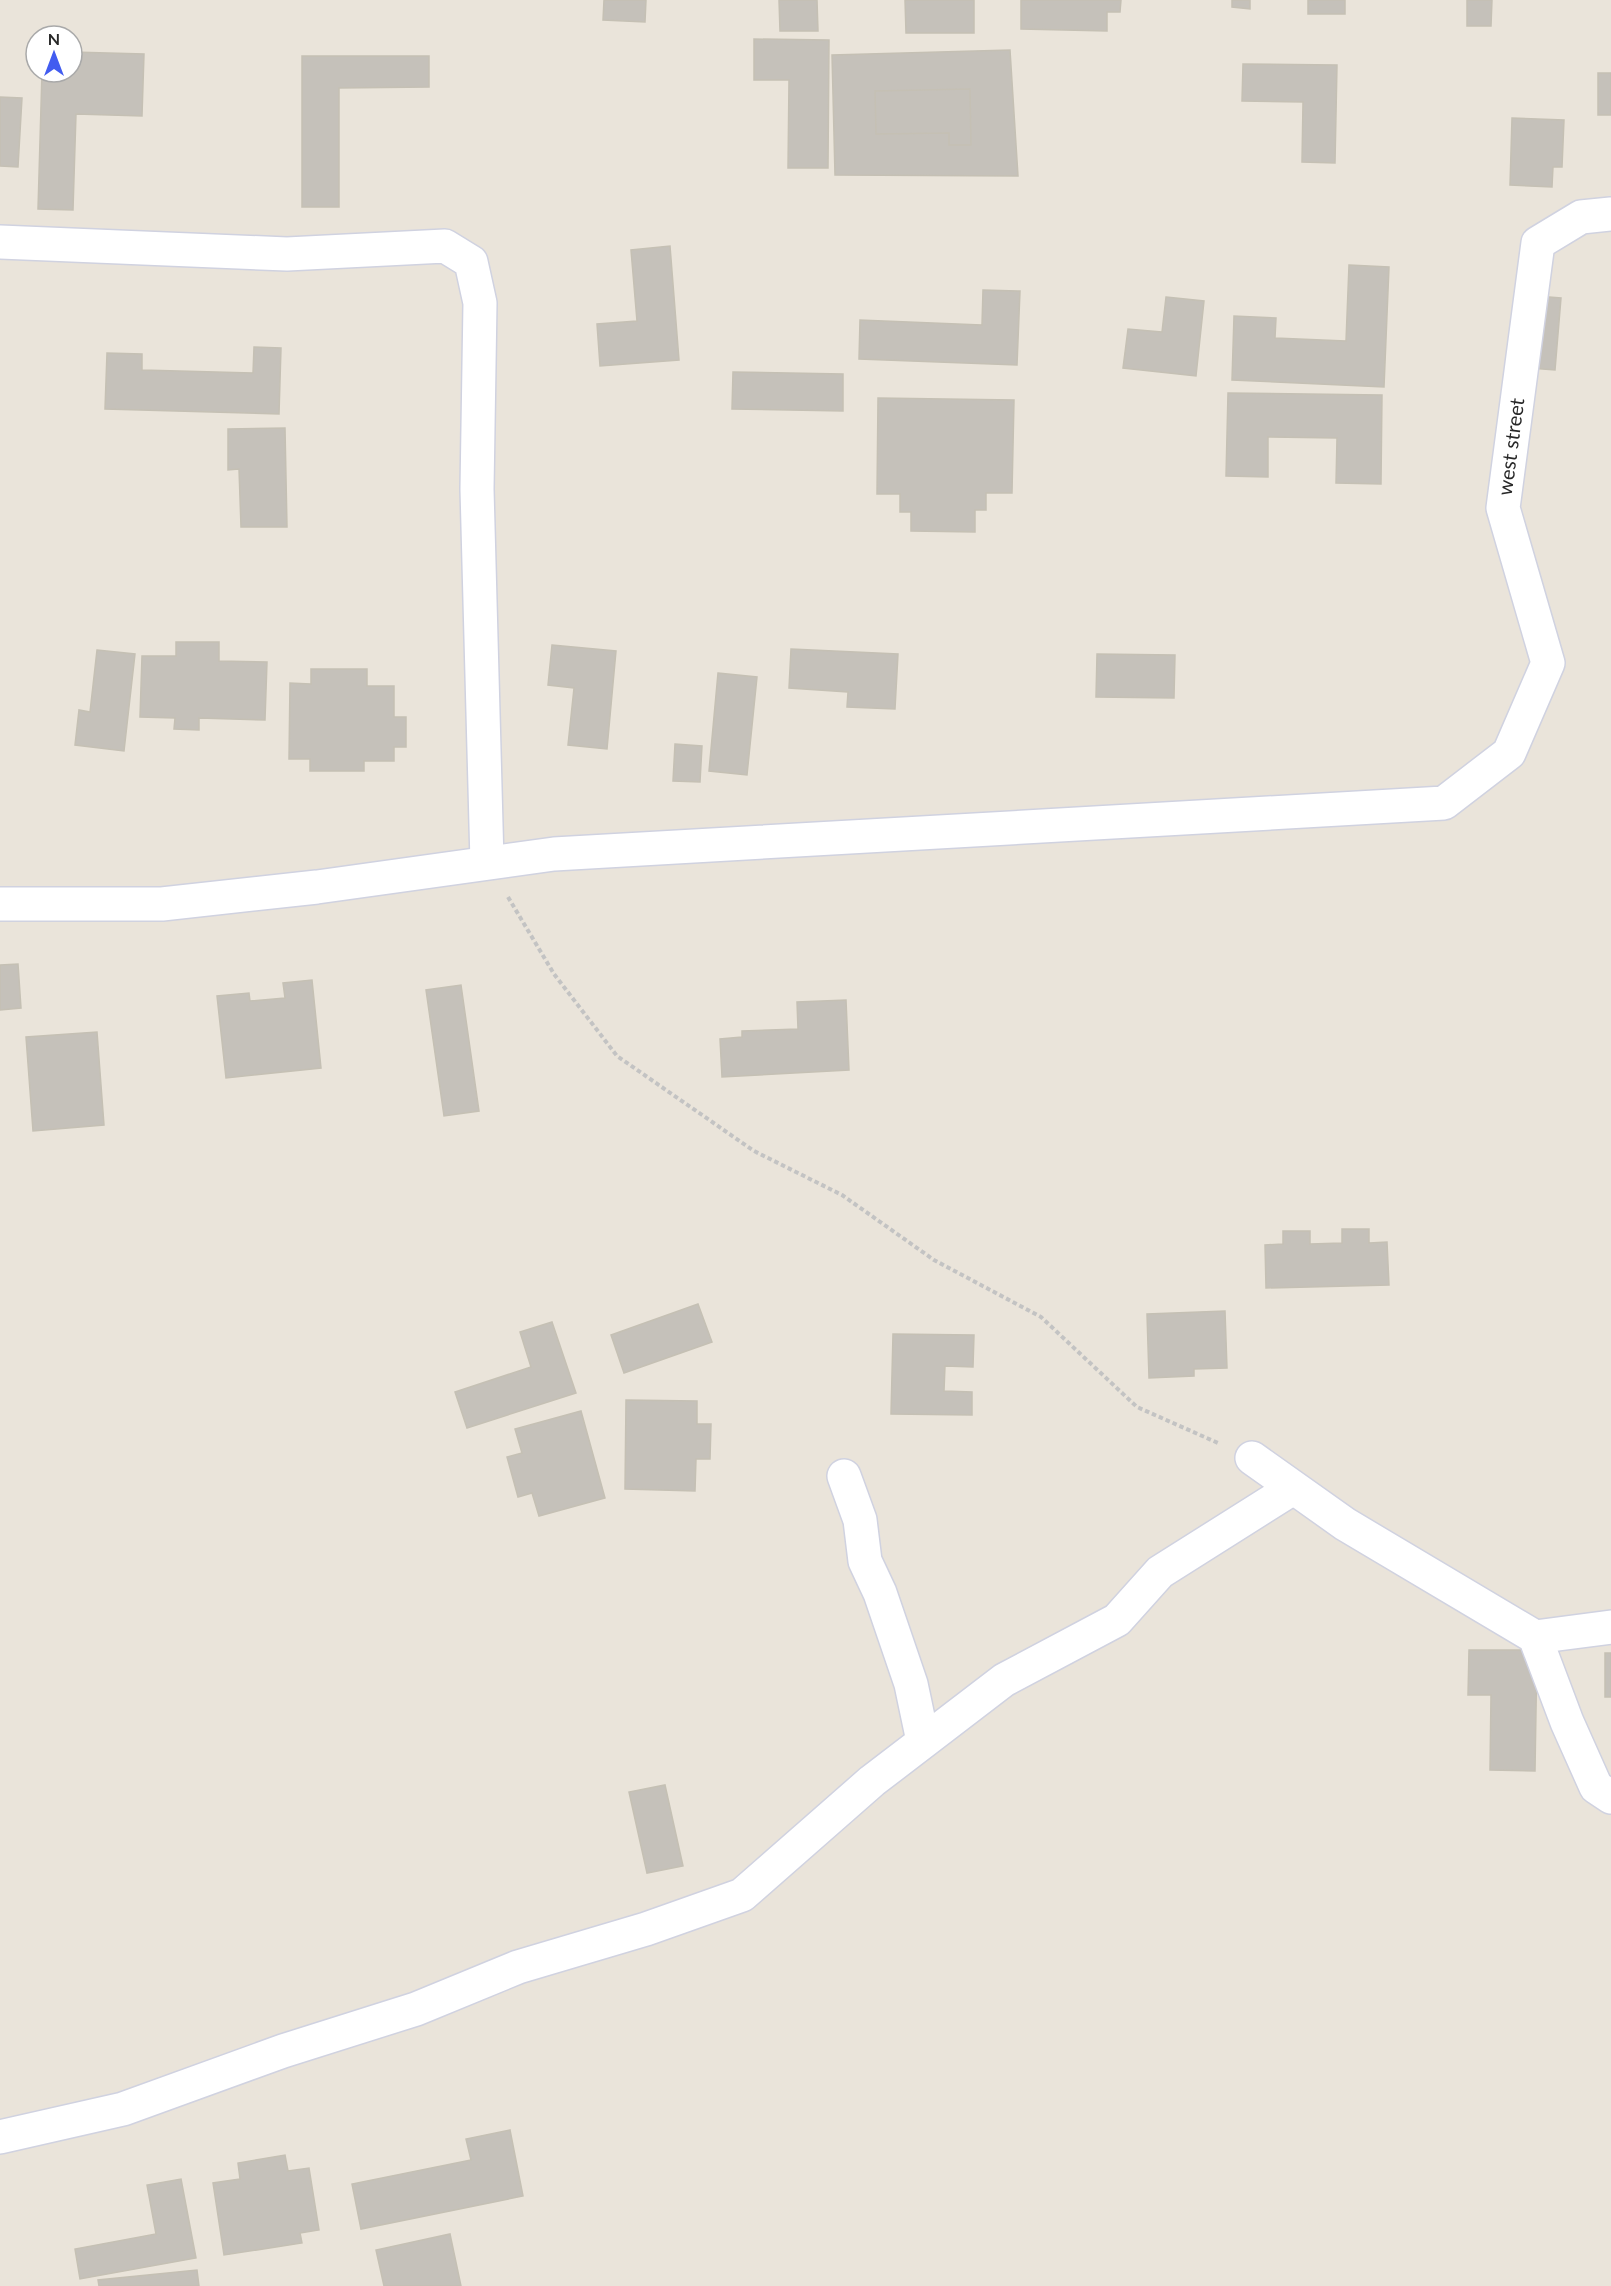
<svg xmlns="http://www.w3.org/2000/svg" width="1611" height="2286" font-family="Lato,sans-serif">
	<rect width="100%" height="100%" fill="#eae4da"/>
	<path fill="#c5c1ba" stroke="#c5c0b4" stroke-width="1.5" fill-rule="evenodd" d="M604,0H646L645,22L603,20Z
		M779,0H817L818,31H780Z
		M905,0H974V33H906Z
		M1021,0H1121L1120,12H1107V31L1021,29Z
		M1232,0H1250V9L1232,7Z
		M1308,0H1345V14H1308Z
		M1467,0H1492L1491,26H1467Z
		M754,39L829,40L828,168H788L789,80H754Z
		M1010,50L1018,176L835,175L832,55ZM970,89L971,145H949V133L876,134L875,91Z
		M72,52L144,54L142,116L76,114L73,210L38,209L42,72H72Z
		M302,56H429V87L339,88V207H302Z
		M1243,64L1337,65L1335,163L1302,162L1303,102L1242,101Z
		M1598,73H1611V115H1598Z
		M970,89L971,145H949V133L876,134L875,91Z
		M0,97L22,98L18,167L0,166Z
		M1512,118L1564,120L1562,167H1553L1552,187L1510,185Z
		M670,246L679,360L600,366L597,324L637,321L631,250Z
		M1349,265L1389,267L1384,387L1232,380L1234,316L1276,318L1275,338L1346,341Z
		M983,290L1020,291L1017,365L859,359L860,320L982,325Z
		M1536,296L1561,298L1555,370L1530,368Z
		M1166,297L1204,301L1196,376L1123,368L1128,329L1162,332Z
		M254,347L281,348L279,414L105,409L107,353L142,354V370L253,373Z
		M733,372L843,374V411L732,409Z
		M1228,393L1382,395L1381,484L1336,483L1337,438L1268,437V477L1226,476Z
		M878,398L1014,400L1012,493H986V510H975V532L911,531V512H900V494H877Z
		M285,428L287,527H241L239,469L228,470V429Z
		M176,642H219V661L267,662L265,720L199,718V730L174,729L175,718L140,717L142,656H176Z
		M552,645L616,651L607,749L568,745L574,688L548,685Z
		M791,649L898,654L895,709L847,707L848,692L789,688Z
		M97,650L135,654L124,751L75,745L79,710L90,712Z
		M1097,654L1175,655L1174,698L1096,697Z
		M311,669H367V686H394V717H406V747H394V761H364V771H310V759H289L290,683L311,684Z
		M718,673L757,677L747,775L709,771Z
		M675,744L702,746L700,782L673,781Z
		M18,964L21,1008L0,1010V965Z
		M312,980L321,1068L226,1078L217,996L249,993L250,1001L285,998L283,983Z
		M461,985L479,1111L444,1116L426,990Z
		M846,1000L849,1070L722,1077L720,1039L742,1037V1031L798,1029L797,1002Z
		M97,1032L104,1125L33,1131L26,1037Z
		M1342,1229H1369V1243L1387,1242L1389,1285L1266,1288L1265,1245L1283,1244V1231H1310V1244L1342,1243Z
		M698,1304L712,1342L624,1373L611,1335Z
		M1225,1311L1227,1368L1194,1369V1376L1149,1378L1147,1314Z
		M552,1322L576,1393L467,1428L455,1392L531,1367L520,1332Z
		M893,1334L974,1335L973,1367L945,1366L944,1391L972,1392V1415L891,1414Z
		M626,1400L697,1401V1424H711L710,1459H696L695,1491L625,1489Z
		M581,1411L605,1498L539,1516L532,1493L518,1497L507,1457L522,1453L515,1429Z
		M1469,1650H1537L1535,1771L1490,1770L1491,1695H1468Z
		M1605,1653H1611V1697H1605Z
		M665,1785L683,1866L647,1873L629,1792Z
		M510,2130L523,2196L361,2229L352,2184L471,2160L466,2139Z
		M285,2155L288,2171L309,2168L319,2230L300,2233L302,2243L224,2255L213,2183L240,2179L238,2163Z
		M181,2179L196,2258L80,2279L75,2249L156,2234L147,2185Z
		M450,2234L461,2286H384L376,2250Z
		M197,2270L199,2286H99L98,2280Z"/>
	<g fill="none" stroke-linecap="round" stroke-linejoin="round">
		<g stroke="#d0d2e0" stroke-width="36">
			<g id="minor">
				<path d="M0,242L287,254L445,246L471,262L480,303L477,489L487,862"/>
				<path id="s1" d="M0,904H162L317,887L554,854L1444,803L1509,753L1548,663L1503,508L1538,243L1581,217L1611,214"/>
				<path d="M1252,1458L1345,1524L1535,1637L1567,1722L1596,1787L1611,1797"/>
				<path d="M844,1476L860,1520L865,1561L880,1593L911,1684L923,1741"/>
				<path d="M1535,1637L1611,1627"/>
				<path d="M0,2137L123,2109L283,2051L416,2009L518,1967L646,1929L742,1895L872,1781L1004,1680L1117,1620L1160,1572L1293,1488"/>
			</g>
		</g>
		<path stroke="#c3c3c3" stroke-width="4" stroke-dasharray="4.5 3" stroke-linecap="butt" d="M508,897L554,974L617,1056L754,1151L842,1195L934,1260L1041,1317L1137,1407L1218,1443"/>
		<use href="#minor" stroke="#fff" stroke-width="33"/>
	</g>
	<g text-anchor="middle" stroke-width="4.5" stroke-linejoin="round" paint-order="stroke">
		<g font-size="20" fill="#282828" stroke="#fff">
			<text dy="7" stroke="none"><textPath href="#s1" startOffset="1852">west street</textPath></text>
		</g>
	</g>
	<g transform="translate(54 54)"><circle r="28" fill="#ffffff" stroke="#a9a9a9" stroke-width="1.5"/>
	<path d="M0-4.5L10 22L0 15L-10 22Z" fill="#425cf0"/>
	<text y="-9" font-size="16" font-weight="bold" text-anchor="middle" fill="#282828">N</text>
	</g>
</svg>
